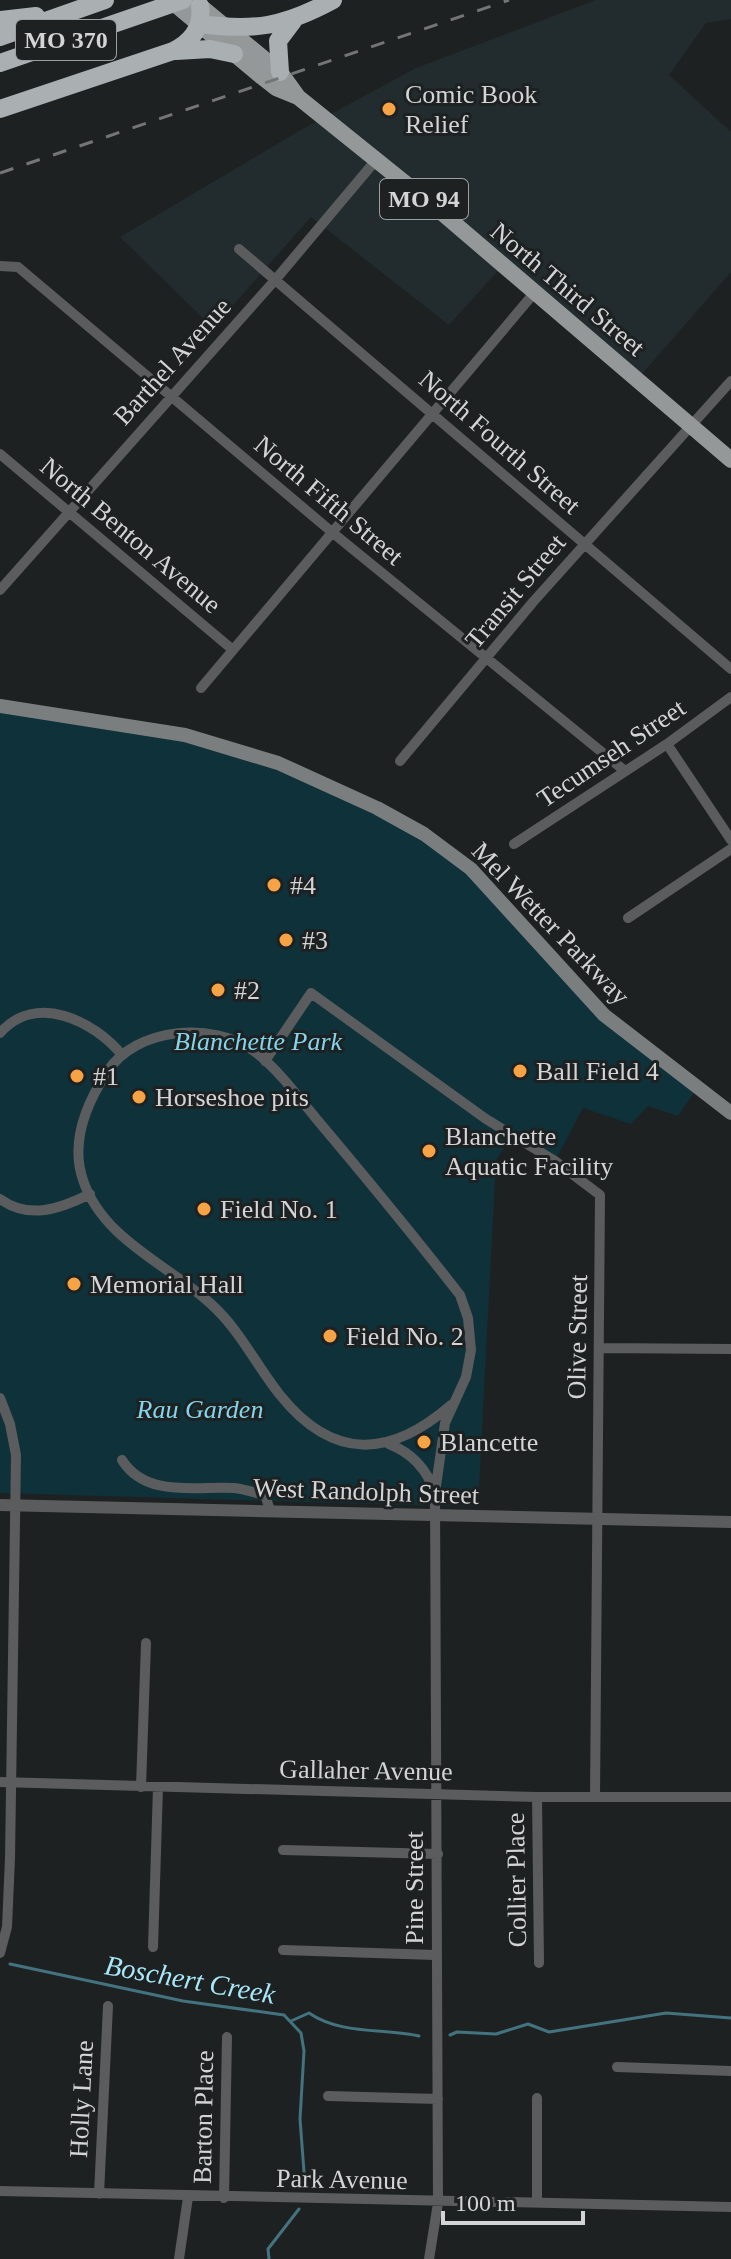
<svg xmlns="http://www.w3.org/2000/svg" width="731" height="2259" font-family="Georgia,serif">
	<rect width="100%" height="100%" fill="#1e2122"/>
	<path fill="#222b2e" d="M596,0H731V19L706,23L669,75L731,132V272L642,374L507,261L449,325L311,217L213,328L120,237L299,131L416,68Z"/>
	<path fill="#0f3139" d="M0,706L185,735L377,808L471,869L571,982L697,1088L678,1116L648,1106L631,1124L583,1108L555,1161L499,1132L508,1140L496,1161L478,1507L0,1493Z"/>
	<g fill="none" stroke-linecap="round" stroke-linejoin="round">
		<path stroke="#42737f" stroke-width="3" d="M10,1964L183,2001L284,2015L301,2033L304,2051L300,2119L305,2185
			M291,2021L309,2013C341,2035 383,2028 419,2036
			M450,2035L457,2032L496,2034L528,2024L549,2032L666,2013L731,2018
			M269,2259L268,2249L299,2209"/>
		<path stroke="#5a5c5d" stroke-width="10" d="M239,249L731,669
			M0,266L18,267L333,533L625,771
			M0,454L233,650
			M0,590L276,279L376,160
			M201,688L535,292
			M667,744L731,840
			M400,761L533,602L731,381
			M514,844L667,744L731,697
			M628,918L731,849
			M0,1033C36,992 94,1021 122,1055
			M265,1061L311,993L486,1119L555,1161L600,1195L595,1797
			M0,1199C29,1220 60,1209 90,1194
			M599,1348L731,1349
			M0,1398L10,1424L16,1455L10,1858L7,1927L0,1953
			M389,1444C412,1453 427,1469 435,1493L445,1423L466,1377L471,1350L468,1318L460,1295C414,1236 367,1179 319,1122C299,1098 279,1070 254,1051C213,1021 136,1027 107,1072C86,1104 70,1142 83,1180C103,1240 168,1264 211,1304C240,1330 256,1365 280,1395C333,1461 390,1458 451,1405
			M122,1460C146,1498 195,1486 234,1488C245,1489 255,1493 265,1495L270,1510
			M0,1782L537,1797H731
			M141,1787L146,1643
			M537,1797L539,1963
			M283,1850L438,1854
			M153,1947L158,1787
			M283,1950L435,1955
			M617,2067L731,2071
			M328,2096L438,2099
			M537,2098V2202
			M0,2191L731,2207
			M99,2194L108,2006
			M224,2198L227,2037
			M179,2259L188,2197
			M429,2259L438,2203L435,1493"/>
		<path stroke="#5a5c5d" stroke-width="12" d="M0,1505L731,1522"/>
		<path stroke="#7b7e7f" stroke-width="14" d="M0,706L185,735L278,763L377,808L424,834L471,869L604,1015L731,1113"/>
		<path stroke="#949899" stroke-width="16" d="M170,0L262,77L276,88L298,97L441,212L731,460
			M193,0L280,72L298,97"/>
		<path stroke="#aaafb1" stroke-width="18" d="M0,20L36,16
			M199,24C255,31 283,27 333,0
			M0,37L105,0
			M176,51L210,49L234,54
			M0,63L183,0
			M280,72L278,41L293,21
			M0,109L173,51C191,42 203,27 200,6"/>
		<path stroke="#737576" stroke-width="3" stroke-dasharray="14 14" stroke-linecap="butt" d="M0,173L509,0"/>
	</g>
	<g fill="#f5a345" stroke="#1e2122" stroke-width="3">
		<circle cx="389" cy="109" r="8"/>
		<circle cx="274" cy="885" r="8"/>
		<circle cx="286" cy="940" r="8"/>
		<circle cx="218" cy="990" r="8"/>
		<circle cx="520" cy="1071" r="8"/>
		<circle cx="77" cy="1076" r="8"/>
		<circle cx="139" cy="1097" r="8"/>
		<circle cx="429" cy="1151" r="8"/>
		<circle cx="204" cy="1209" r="8"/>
		<circle cx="74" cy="1284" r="8"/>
		<circle cx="330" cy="1336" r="8"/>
		<circle cx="424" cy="1442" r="8"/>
	</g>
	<g text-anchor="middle" stroke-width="6" stroke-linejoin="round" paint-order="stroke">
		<g fill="#1e2122" stroke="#9c9e9f" stroke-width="2">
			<rect x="16" y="20" width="100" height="40" rx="6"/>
			<rect x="380" y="179" width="88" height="40" rx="6"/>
		</g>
		<g font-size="24" font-weight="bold" fill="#d2d4d5">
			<text x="66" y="48">MO 370</text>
			<text x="424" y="207">MO 94</text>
		</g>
		<g font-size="26" fill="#d2d4d5" stroke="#1e2122" text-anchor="start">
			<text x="405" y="103">Comic Book<tspan x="405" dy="30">Relief</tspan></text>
			<text x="290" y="894">#4</text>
			<text x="302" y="949">#3</text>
			<text x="234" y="999">#2</text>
			<text x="536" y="1080">Ball Field 4</text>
			<text x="93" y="1085">#1</text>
			<text x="155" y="1106">Horseshoe pits</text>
			<text x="445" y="1145">Blanchette<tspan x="445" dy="30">Aquatic Facility</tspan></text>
			<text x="220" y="1218">Field No. 1</text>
			<text x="90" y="1293">Memorial Hall</text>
			<text x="346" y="1345">Field No. 2</text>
			<text x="440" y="1451">Blancette</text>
		</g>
		<g font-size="26" fill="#d2d4d5" stroke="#1e2122">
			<text transform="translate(568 289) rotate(40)" y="9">North Third Street</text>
			<text transform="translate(172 361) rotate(-48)" y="9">Barthel Avenue</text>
			<text transform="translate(500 442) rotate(41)" y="9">North Fourth Street</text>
			<text transform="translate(329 500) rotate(40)" y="9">North Fifth Street</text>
			<text transform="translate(131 535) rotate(40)" y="9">North Benton Avenue</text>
			<text transform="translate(515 591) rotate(-50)" y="9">Transit Street</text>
			<text transform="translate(611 753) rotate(-34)" y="9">Tecumseh Street</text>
			<text transform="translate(551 923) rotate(46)" y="9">Mel Wetter Parkway</text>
			<text transform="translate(577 1337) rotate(-89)" y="9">Olive Street</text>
			<text transform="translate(366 1491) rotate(2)" y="9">West Randolph Street</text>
			<text transform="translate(366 1770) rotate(1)" y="9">Gallaher Avenue</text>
			<text transform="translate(516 1880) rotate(-91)" y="9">Collier Place</text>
			<text transform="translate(414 1888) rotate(-90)" y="9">Pine Street</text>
			<text transform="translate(81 2099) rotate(-87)" y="9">Holly Lane</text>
			<text transform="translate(203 2117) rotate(-89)" y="9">Barton Place</text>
			<text transform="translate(342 2179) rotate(1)" y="9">Park Avenue</text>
		</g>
		<g font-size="26" font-style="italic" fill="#82d5ea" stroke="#1e2122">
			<text x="258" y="1050">Blanchette Park</text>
			<text x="200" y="1418">Rau Garden</text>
		</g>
		<g font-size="28" font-style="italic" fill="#a8e8f9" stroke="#1e2122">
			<text transform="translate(190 1979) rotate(10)" y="10">Boschert Creek</text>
		</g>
	</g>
	<path d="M443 2211v12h140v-12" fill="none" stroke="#d2d4d5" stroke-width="4"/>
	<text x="455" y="2211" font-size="24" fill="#d2d4d5" stroke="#1e2122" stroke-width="6" paint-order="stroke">100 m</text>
</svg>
